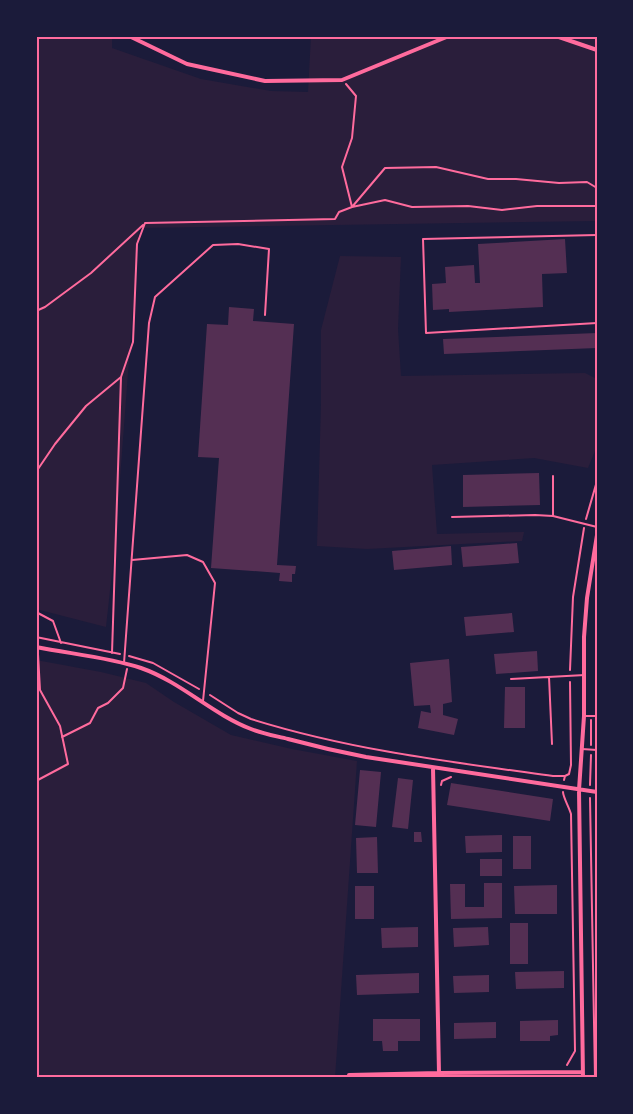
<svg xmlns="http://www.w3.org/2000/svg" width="633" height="1114" font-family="'Fira Sans',sans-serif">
	<rect width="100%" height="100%" fill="#1b1b3a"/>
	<path fill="#2a1e3b" d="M36,36H112V48L201,79L271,91L308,92L311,36H597V221L139,228L115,545L106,627L36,609Z
		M340,256L401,257L398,329L401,376L585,373L597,379V446L588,468L534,458L432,465L437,534L524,532L522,541L367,549L317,546L321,404V330Z
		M36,660L101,672L146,683L174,702L231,735L292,749L357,761L335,1078H36Z"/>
	<path fill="#542f53" d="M565,239L567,273L542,274L543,307L449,312V309L433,310L432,284L446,283L445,267L474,265L475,283H480L478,244Z
		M229,307L254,309L253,321L294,324L277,565L296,566L295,574H292V582L279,581L280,573L211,568L219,458L198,457L207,324L228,325Z
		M597,333V348L444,354L443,339Z
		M539,473L540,505L463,507V475Z
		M517,543L519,563L463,567L461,547Z
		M451,546L452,565L394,570L392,551Z
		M512,613L514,632L466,636L464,617Z
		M537,651L538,671L496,674L494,654Z
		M449,659L452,702L443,704V715L458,719L454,735L418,728L421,711L431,713L430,705L414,706L410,663Z
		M505,687H525V728H504Z
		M360,770L381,772L376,827L355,825Z
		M398,778L413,780L408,829L392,827Z
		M451,783L553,799L550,821L447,805Z
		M414,832H421L422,842H414Z
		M502,835V852L466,853L465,836Z
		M513,836H531V869H513Z
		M377,837L378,873H357L356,838Z
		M480,859H502V876H480Z
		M484,883H502V918L451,919L450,884H465V907H484Z
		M557,885V914H515L514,886Z
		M355,886H374V919H355Z
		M510,923H528V964H510Z
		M418,927V947L382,948L381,928Z
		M488,927L489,945L454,947L453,928Z
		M564,971V988L516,989L515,972Z
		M419,973V993L357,995L356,975Z
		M489,975V992L454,993L453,976Z
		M373,1019H420V1041H398V1051H383L382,1041H373Z
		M558,1020V1035L550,1036V1041H520V1021Z
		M496,1022V1038L454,1039V1023Z"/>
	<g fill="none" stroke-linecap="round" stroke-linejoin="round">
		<path stroke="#ff6b9d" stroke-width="2" d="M346,84L356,96L352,138L342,167L352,207
			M352,207L385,168L436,167L488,179H516L559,183L587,182L597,188
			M36,311L45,307L91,273L143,225
			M36,472L55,444L86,406L121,377
			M586,519L597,481
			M36,612L53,621L61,643
			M36,637L120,654
			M112,653L121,377L133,342L137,244L145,223L335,219L339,212L352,207L385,200L412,207L468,206L502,210L537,206H597
			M129,656L153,663L199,689
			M570,670L573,597L584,528
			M210,695L238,713L251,719C350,750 451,762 553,776H565
			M591,720V745
			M62,737L90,723L98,708L108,703L123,688L127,669
			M564,780L565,776L569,774L571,765L570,682
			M36,781L68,764L60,726L40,690L38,654
			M441,785L442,781L451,777
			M590,785L591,755
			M563,792C563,797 569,807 571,814L575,1051L567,1065
			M590,798L595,1078"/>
		<path stroke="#ff6b9d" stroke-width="2" d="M597,235L423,239L426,333L597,323
			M553,476V516
			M452,517L535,515L553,516L597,527
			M132,560L187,555L203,562L215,583L203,701
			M124,663L149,323L155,297L213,245L238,244L269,249L265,315
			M549,677L552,744
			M511,679L585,675
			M584,716H597
			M582,749L597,750"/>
		<path stroke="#ff6b9d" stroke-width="4" d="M129,36L187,64L265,81L342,80L449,36
			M556,36L597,50
			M36,647C71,654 108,657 141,668C181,682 212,714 251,729C263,734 276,736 288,739C314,746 340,752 366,757L597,792
			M433,768L439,1073L583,1072
			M349,1075L439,1073
			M583,1078L579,790L584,716V637L587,598L597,535"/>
	</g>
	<rect width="633" height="1114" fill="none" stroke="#1b1b3a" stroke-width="75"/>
	<rect x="38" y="38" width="558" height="1038" fill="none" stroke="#ff6b9d" stroke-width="2"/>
</svg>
